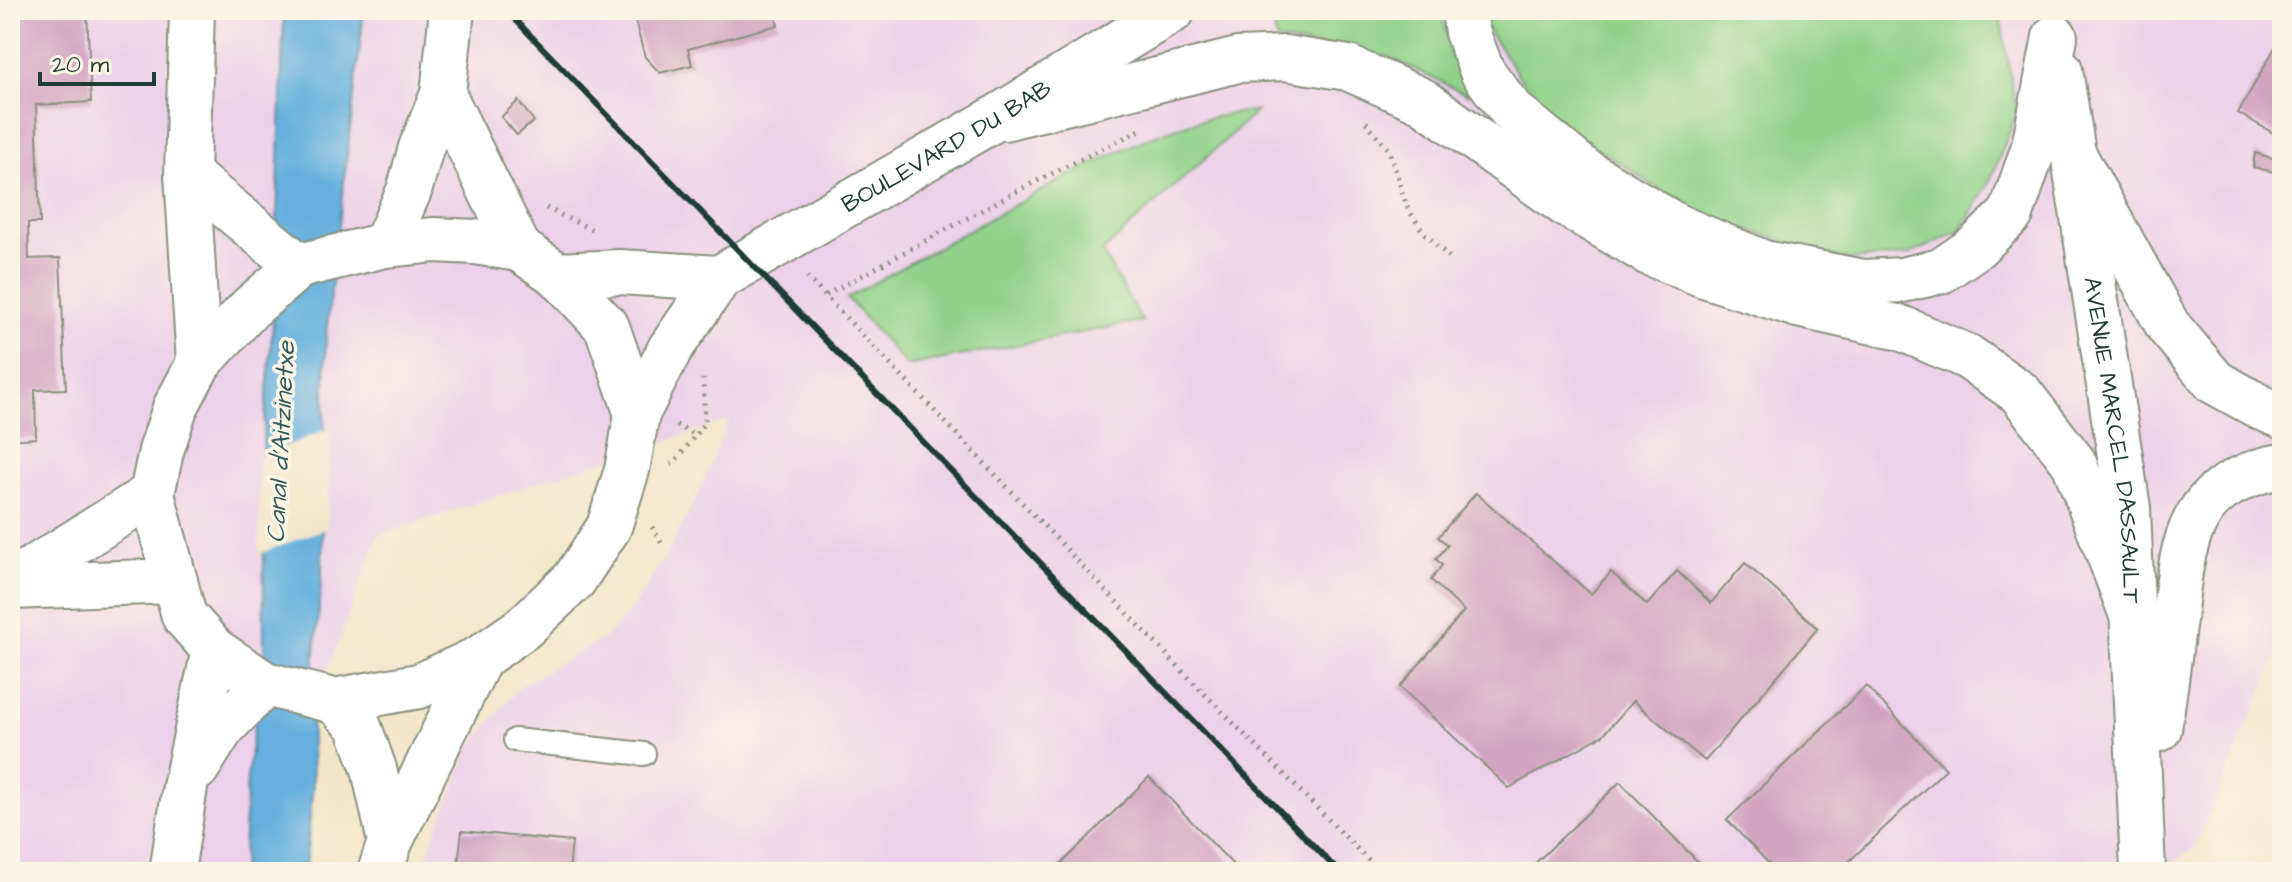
<svg xmlns="http://www.w3.org/2000/svg" width="2292" height="882" font-family="'Architects Daughter',sans-serif">
	<rect width="100%" height="100%" fill="#fcf5e5"/>
	<filter id="ink" filterUnits="userSpaceOnUse"><feTurbulence type="fractalNoise" baseFrequency=".0125" numOctaves="2"/><feDisplacementMap in="SourceGraphic" scale="16" xChannelSelector="R" yChannelSelector="G"/><feConvolveMatrix kernelMatrix="1 2 1 2 8 2 1 2 1" color-interpolation-filters="sRGB"/></filter>
	<filter id="wash" filterUnits="userSpaceOnUse"><feTurbulence type="fractalNoise" baseFrequency=".006" numOctaves="4" result="noise"/><feDisplacementMap in="SourceGraphic" scale="32" xChannelSelector="R" yChannelSelector="G"/><feGaussianBlur stdDeviation="1.8" result="paint"/><feColorMatrix in="noise" values="0 0 0 0 0 0 0 0 0 0 0 0 0 0 0 0 0 1.4 0 .05"/><feComposite in="paint" operator="in"/></filter>
	<g filter="url(#wash)">
		<rect width="100%" height="100%" fill="#f3e5c9"/>
		<path fill="#edd0e9" d="M10,10H2282V646L2195,847L2161,872H420L457,781L465,753L520,686L606,637L633,607L667,554L698,494L729,420L379,535L251,872H10Z"/>
		<path fill="#90d28a" stroke="#58885f" stroke-width="2" d="M1269,10H1444V25L1468,95L1389,57L1277,40Z
			M1487,10H1999L2017,113L1990,181L1960,231L1908,255L1847,260L1700,216L1543,112L1485,25Z
			M1257,111L1102,252L1142,321L907,366L847,298C909,263 972,228 1035,194C1105,157 1177,116 1257,111Z"/>
		<path fill="#74b476" stroke="#4a7855" stroke-width="2" d="M2282,793V872H2272Z"/>
		<path fill="#65b0de" stroke="#427689" stroke-width="2" d="M284,10H364L326,335L322,573L311,699L313,785L305,872H242L247,778L264,655L263,442L274,309Z"/>
		<path fill="#f3e5c9" d="M330,428L327,528L259,554V457Z"/>
		<g id="blocks">
			<path fill="#d2a4c1" d="M10,10H87L91,102L36,105L40,223H28L29,259L60,258L66,389L35,390L36,438L10,440Z
				M632,10H774L778,25L688,49L692,65L660,73L645,57Z
				M2282,35V130L2279,136L2238,113Z
				M518,101L534,121L517,135L501,117Z
				M2255,153L2282,161V174L2253,167Z
				M1476,493L1591,594L1611,572L1647,605L1677,571L1711,603L1745,563L1818,628L1705,761L1633,701L1603,735L1509,788L1400,687L1464,611L1431,580L1442,565L1436,559L1448,545L1438,537Z
				M1866,686L1946,769L1838,872H1777L1727,820Z
				M1149,777L1240,872H1053Z
				M1620,782L1702,866L1695,872H1526Z
				M462,831L572,842L569,872H457Z"/>
		</g>
	</g>
	<g filter="url(#ink)">
		<use href="#blocks" fill-opacity="0" stroke="#89917e" stroke-width="2"/>
		<g fill="none" stroke-linecap="round" stroke-linejoin="round">
			<g stroke="#89917e" stroke-width="26">
				<path id="lane" d="M515,740L644,754"/>
			</g>
			<g stroke="#89917e" stroke-width="48">
				<path id="street" d="M443,94L519,249
					M385,245L409,191L421,148L443,94L452,10
					M334,701L358,724L374,769L390,842
					M197,768L222,728L265,684
					M172,872L185,787L214,650
					M380,872L390,842L480,658"/>
			</g>
			<g stroke="#89917e" stroke-width="48">
				<g id="secondary">
					<path d="M192,10L187,174L199,363"/>
					<path d="M1004,118L1238,60L1285,58L1348,68L1423,101L1564,203L1649,253L1704,275L1798,305L1901,328L1968,357L2020,393L2074,463L2135,623"/>
					<path id="s1" d="M2074,159L2128,508L2143,872"/>
					<path d="M187,174L299,266"/>
					<path d="M2159,729C2164,695 2169,660 2173,626C2179,586 2179,536 2207,503C2224,483 2256,470 2282,466"/>
				</g>
			</g>
			<g stroke="#89917e" stroke-width="48">
				<g id="primary">
					<path d="M1464,10L1467,32L1482,71L1511,110L1585,171L1676,226L1764,263L1864,282L1902,280L1941,271L1976,247L2011,214L2034,147L2055,37"/>
					<path d="M2060,70L2073,153L2168,326L2215,382L2262,408L2282,416"/>
					<path d="M434,240L475,242L519,249L558,275L607,327L637,414L627,470L609,527L574,580L523,628L480,658L419,686L334,701L265,684L214,650L184,616L152,494L161,451L175,408L199,363L250,308L299,266L385,245Z"/>
					<path d="M558,275L619,272L719,278"/>
					<path id="s2" d="M637,414L670,349L719,278L991,121L1173,10"/>
					<path d="M10,583L152,494"/>
					<path d="M10,587L175,581"/>
				</g>
			</g>
			<path stroke="#89917e" stroke-width="5" stroke-dasharray="2 6" stroke-linecap="butt" d="M1366,122L1389,150L1407,207L1423,232L1449,257
				M546,208L595,231
				M807,277L1192,681L1380,872
				M826,295L1017,191L1144,128
				M676,425L696,435
				M671,464L680,456L705,422L703,379
				M652,527L664,547"/>
			<use href="#lane" stroke="#fff" stroke-width="22"/>
			<use href="#street" stroke="#fff" stroke-width="44"/>
			<use href="#secondary" stroke="#fff" stroke-width="44"/>
			<use href="#primary" stroke="#fff" stroke-width="44"/>
			<path stroke="#1f3d34" stroke-width="6" d="M506,10L1339,872"/>
		</g>
	</g>
	<g text-anchor="middle" stroke-width="7" stroke-linejoin="round" paint-order="stroke">
		<g font-size="24" fill="#1f3d34" stroke="#fcf5e5">
			<text dy="8" stroke="none"><textPath href="#s2" startOffset="422">BOULEVARD DU BAB</textPath></text>
			<text dy="8" stroke="none"><textPath href="#s1" startOffset="284">AVENUE MARCEL DASSAULT</textPath></text>
		</g>
		<g font-size="26" font-style="italic" fill="#305a5e" stroke="#fcf5e5">
			<text transform="translate(280 442) rotate(-87)" y="9">Canal d'Aitzinetxe</text>
		</g>
	</g>
	<rect width="2292" height="882" fill="none" stroke="#fcf5e5" stroke-width="40"/>
	<path d="M40 72v12h114v-12" fill="none" stroke="#1f3d34" stroke-width="4"/>
	<text x="52" y="72" font-size="24" fill="#1f3d34" stroke="#fcf5e5" stroke-width="6" paint-order="stroke">20 m</text>
</svg>
